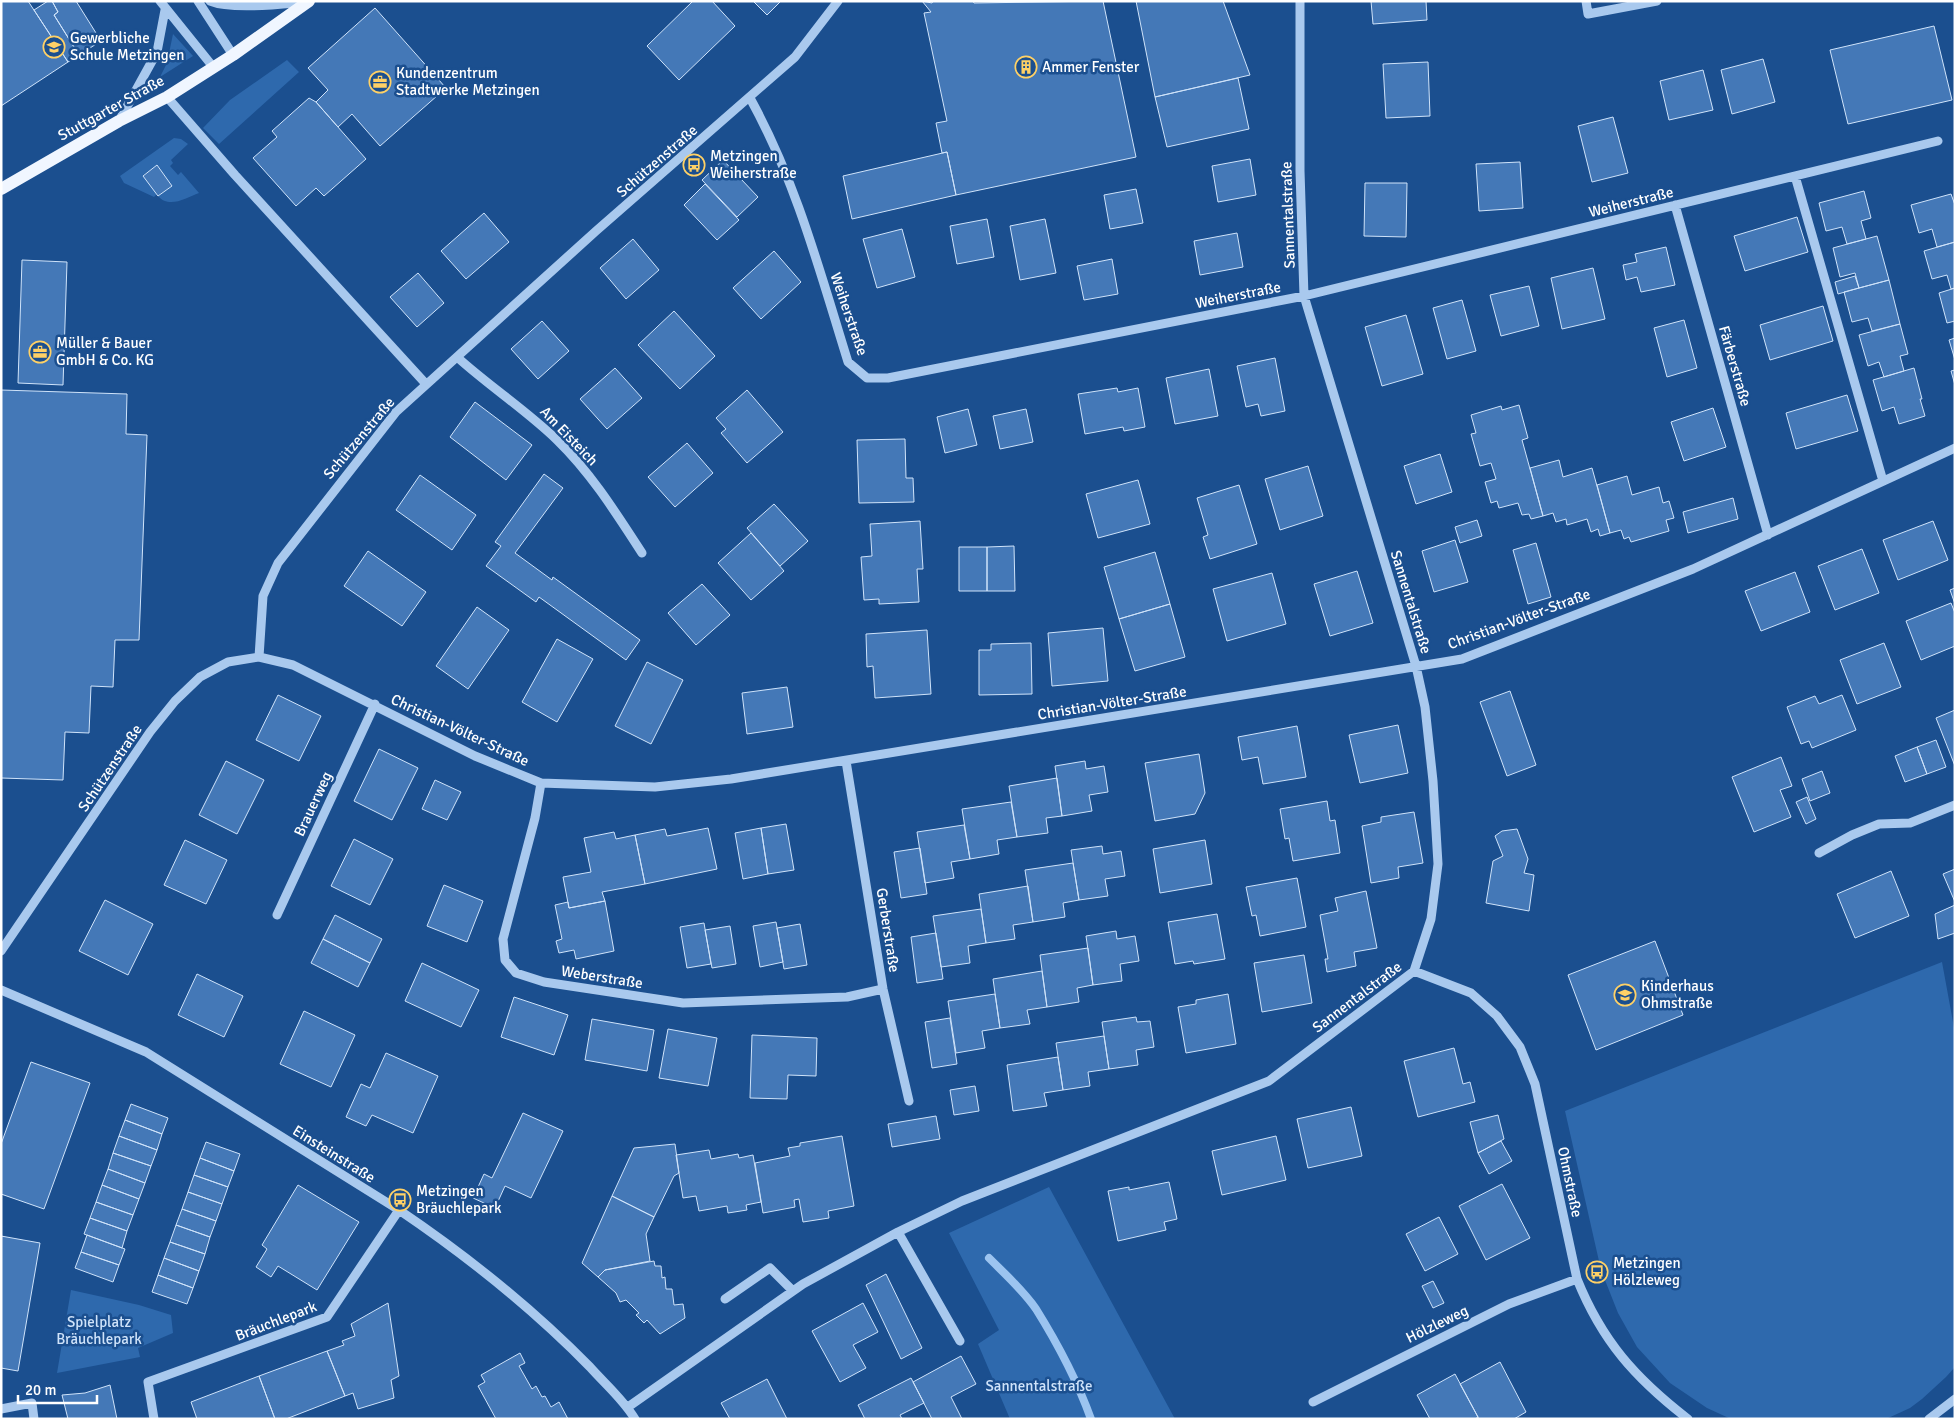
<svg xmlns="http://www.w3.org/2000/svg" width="1956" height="1420" font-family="Signika,sans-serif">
	<rect width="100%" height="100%" fill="#1b4f8f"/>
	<path fill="#2e69ad" d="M173,34L193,56L160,77L167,63Z
		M287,60L299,72L219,144L203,128L230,100Z
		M174,138L181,139L188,144L171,160L173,163L170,166L178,175L181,172L199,193C186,198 169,209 158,196L172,186L157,166L143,175L157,194L154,197L124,183L120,176Z
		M1942,962L1955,1033V1367L1946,1377L1922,1399L1910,1408L1886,1419H1731L1707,1408L1670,1383L1637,1347L1618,1313L1601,1270L1565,1111Z
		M1049,1187L1175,1419H1010L978,1344L999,1330L949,1233Z
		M71,1290L139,1305L171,1315L173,1333L138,1348L140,1357L57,1373Z"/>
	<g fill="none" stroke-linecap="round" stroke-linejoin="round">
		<path stroke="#9cc4f0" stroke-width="8" d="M989,1258C1005,1274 1023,1290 1036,1309C1056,1341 1078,1383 1091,1419"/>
	</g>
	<path fill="#4478b7" stroke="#cfe3fa" d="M1,1H28L68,62L1,106Z
		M48,1H52L58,12L54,15L79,55L68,62L34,10Z
		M52,1H76L101,41L79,55L54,15L58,12Z
		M693,1H712L735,26L679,80L647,46Z
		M753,1H781L767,15Z
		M922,1L932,3L933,1H973L974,3L1103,1L1136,157L956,195L947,152L942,153L936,123L947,121L924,13L931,12Z
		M1136,1H1223L1250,75L1155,97Z
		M1371,1H1426L1427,20L1373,24Z
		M375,8L446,88L380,146L352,114L338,127L316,102L328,90L308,68Z
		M1934,26L1952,100L1848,124L1830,50Z
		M1763,59L1775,102L1732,114L1721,70Z
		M1428,62L1430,116L1386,118L1383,64Z
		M1703,70L1713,110L1669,120L1660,81Z
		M1238,78L1249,129L1167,147L1155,97Z
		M309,98L316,102L366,159L324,196L316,188L296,206L253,158L277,137L272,131Z
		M1613,117L1628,173L1592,182L1578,126Z
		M947,152L956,195L852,219L843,176Z
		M1250,159L1256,195L1218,202L1212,166Z
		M723,160L758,197L737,217L702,180Z
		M1520,162L1523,208L1479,211L1476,164Z
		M157,165L172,186L158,196L143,176Z
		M1365,183H1407L1406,237L1364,236Z
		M705,184L739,220L717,240L684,205Z
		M1136,189L1143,223L1110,229L1104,195Z
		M1864,191L1871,218L1861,221L1866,239L1847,244L1842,227L1826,231L1819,203Z
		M1951,194L1955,205V242L1937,247L1932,229L1919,233L1911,205Z
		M484,213L509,242L466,279L441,251Z
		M1797,217L1808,252L1745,271L1734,236Z
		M987,219L994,257L957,264L950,226Z
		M1045,219L1056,273L1020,280L1010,226Z
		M902,229L915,277L877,288L863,239Z
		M1237,233L1243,267L1200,275L1194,241Z
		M1877,236L1889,280L1859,288L1855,273L1840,277L1833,248Z
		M633,239L659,270L626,299L600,268Z
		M1955,242V288L1951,289L1947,275L1932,279L1924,251Z
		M1666,247L1675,285L1641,292L1637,277L1626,280L1623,265L1637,262L1635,254Z
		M774,251L801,282L761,319L733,288Z
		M1112,259L1118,294L1084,300L1077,266Z
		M22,260L67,262L63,385L18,383Z
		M1593,268L1605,319L1562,329L1551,278Z
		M418,273L444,303L417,327L390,297Z
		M1855,276L1859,288L1838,294L1835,282Z
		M1889,280L1900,324L1872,331L1868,318L1852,322L1844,292Z
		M1529,286L1539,326L1501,336L1490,295Z
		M1955,288V321L1947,323L1939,293Z
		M1462,300L1476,351L1447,359L1433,308Z
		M1823,306L1833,341L1770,360L1760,325Z
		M674,311L715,356L680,389L638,345Z
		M1406,315L1423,374L1382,386L1365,327Z
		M1684,320L1697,368L1667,377L1654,328Z
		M542,321L569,351L538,379L511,349Z
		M1900,324L1908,354L1900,356L1904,371L1884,377L1879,362L1868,366L1859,335Z
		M1955,338V360L1949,340Z
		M1275,358L1285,411L1261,416L1258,404L1246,407L1237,366Z
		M615,368L642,398L607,429L580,399Z
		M1914,368L1922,399H1920L1925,416L1899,424L1894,407L1882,411L1873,380Z
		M1209,369L1218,416L1175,424L1166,378Z
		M1955,370V385L1951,371Z
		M1117,388L1118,392L1138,388L1145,427L1124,431L1123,427L1085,434L1078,394Z
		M1,390L127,394L126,434L147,435L139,640H115L113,687L91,686L89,733L65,732L63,780L1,778Z
		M747,390L783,432L747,463L721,433L726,429L716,418Z
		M1847,395L1858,431L1796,449L1786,413Z
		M475,402L532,445L506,480L450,437Z
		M1519,405L1528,438L1522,440L1543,516L1531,519L1529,514L1522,515L1518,503L1499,508L1497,501L1491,503L1485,482L1496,479L1491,463L1480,466L1471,434L1476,433L1471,415L1501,406L1502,410Z
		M1713,408L1726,447L1684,461L1671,422Z
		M968,409L977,445L945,453L937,417Z
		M1026,409L1033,442L1000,449L993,416Z
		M905,439L906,478H913L914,502L859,503L857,440Z
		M687,443L713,473L675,507L648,477Z
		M1440,454L1452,492L1416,504L1404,466Z
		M1559,460L1563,477L1592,468L1610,533L1600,536L1598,529L1591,532L1587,519L1567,525L1566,519L1556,522L1553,513L1543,516L1530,468Z
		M1308,466L1323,516L1280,530L1265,479Z
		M544,474L563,488L515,553L552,580L553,577L640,640L626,660L539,597L536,602L486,566L501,546L495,542Z
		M420,475L476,515L452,550L396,510Z
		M1627,476L1632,495L1659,487L1663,503L1669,501L1674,518L1666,520L1669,531L1631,542L1629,537L1624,539L1621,530L1610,533L1597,485Z
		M1138,480L1150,524L1098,538L1086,494Z
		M1239,485L1257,544L1210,559L1203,537L1208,535L1197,498Z
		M1733,498L1738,519L1688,533L1683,512Z
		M774,504L808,541L780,566L747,528Z
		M1477,520L1482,536L1460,543L1455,527Z
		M920,521L923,569H917L919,602L879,604V599L864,600L861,557L872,556L870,524Z
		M1933,521L1948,560L1898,580L1883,540Z
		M751,533L784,571L751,600L718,563Z
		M1455,540L1468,582L1434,592L1422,551Z
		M1536,543L1551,597L1528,604L1513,550Z
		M1014,546L1015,591H987V547Z
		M959,547H987V591H959Z
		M1862,549L1879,593L1835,610L1818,566Z
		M368,551L426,592L402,626L344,586Z
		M1155,552L1170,604L1119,619L1104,567Z
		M1357,571L1373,623L1330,636L1314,584Z
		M1795,572L1810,612L1761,631L1745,591Z
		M1272,573L1286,624L1227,641L1213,589Z
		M702,584L730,615L696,645L668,613Z
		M1955,588V604L1950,590Z
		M1951,603L1955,613V646L1921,660L1906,621Z
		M1170,604L1185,657L1135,671L1119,619Z
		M477,607L509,630L468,689L436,666Z
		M1103,628L1108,681L1052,686L1048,633Z
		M927,630L931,694L875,698L873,666L867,667L866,634Z
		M557,639L593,659L557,722L522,702Z
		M1031,643L1032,694L979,695V650H991V644Z
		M1884,643L1901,687L1857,704L1840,660Z
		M647,662L683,680L651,744L615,726Z
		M787,687L793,727L747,734L742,693Z
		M1510,691L1536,765L1507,776L1480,702Z
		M278,695L321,716L299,761L256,740Z
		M1842,695L1856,730L1812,748L1809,741L1801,744L1787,707L1815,696L1819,704Z
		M1955,710V766L1936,718Z
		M1398,725L1408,773L1360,783L1349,735Z
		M1297,726L1306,777L1263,784L1258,757L1242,760L1238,737Z
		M1936,740L1946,767L1927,774L1917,747Z
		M1917,747L1927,774L1905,782L1895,756Z
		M379,749L418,768L392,820L354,801Z
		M1199,754L1205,793L1195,814L1155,821L1145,763Z
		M1781,757L1792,786L1780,790L1791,817L1754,832L1732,777Z
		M226,761L264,780L237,834L199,815Z
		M1085,761L1086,769L1104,766L1108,792L1089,795L1092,811L1062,816L1055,766Z
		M1822,771L1830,793L1810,801L1802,779Z
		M1057,778L1062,816L1046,818L1048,833L1017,837L1009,786Z
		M435,780L461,792L447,820L422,809Z
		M1807,797L1816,819L1806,824L1796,802Z
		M1327,801L1330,821L1335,820L1340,853L1293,861L1289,838L1285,839L1280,809Z
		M1011,802L1017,837L997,840L999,854L970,859L962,809Z
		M1414,812L1423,863L1398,867L1399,878L1371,883L1362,826L1381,822V817Z
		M786,824L794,870L768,874L761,828Z
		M964,825L970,859L951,862L954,878L925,883L917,832Z
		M708,828L717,869L645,884L635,835L665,829L667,836Z
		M761,828L768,874L743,879L735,833Z
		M1517,829L1528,859L1524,873L1534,875L1529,911L1486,903L1493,861L1503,856L1495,836L1502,831Z
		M614,832L616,839L635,835L645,884L602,892L605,901L569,908L563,877L591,872L584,838Z
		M354,839L393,859L370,905L331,886Z
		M185,840L227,860L206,904L164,885Z
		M1205,840L1212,884L1160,893L1153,849Z
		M1102,846L1103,854L1121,851L1125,876L1105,879L1108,896L1079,900L1071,850Z
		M920,848L927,894L901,898L894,852Z
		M1073,863L1079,900L1063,903L1065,917L1033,922L1025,870Z
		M1955,869V902L1943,874Z
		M1891,871L1909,916L1855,938L1837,894Z
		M1297,878L1306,927L1260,936L1256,915L1252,916L1246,887Z
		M444,885L483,901L467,942L427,926Z
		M1028,886L1033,922L1013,925L1015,939L986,943L979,894Z
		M1366,891L1377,948L1354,952L1356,966L1327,972L1325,959H1328L1320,915L1338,911L1335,898Z
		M105,900L153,924L128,975L79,951Z
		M605,901L614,951L576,959L574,950L559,953L556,941L562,939L555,905L568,902L569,908Z
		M1955,905V933L1938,939L1935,914Z
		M981,909L986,943L968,946L970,963L941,967L933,916Z
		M1217,914L1225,959L1194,964L1193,961L1175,964L1168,922Z
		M335,915L382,939L370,963L323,939Z
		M776,922L783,962L760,967L753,926Z
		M704,923L711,964L687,968L680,927Z
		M800,924L807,965L784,969L777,928Z
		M730,926L736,964L712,968L705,930Z
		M1116,931L1117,939L1135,936L1139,961L1120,964L1122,981L1093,985L1086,936Z
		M936,933L943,979L917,983L911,937Z
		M323,939L370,963L358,987L311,963Z
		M1655,941L1683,1015L1596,1050L1568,975Z
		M1088,948L1093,985L1077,988L1079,1002L1047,1007L1040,955Z
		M1304,955L1312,1003L1262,1012L1254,963Z
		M422,963L479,990L461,1027L405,1001Z
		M1042,971L1047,1007L1027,1010L1030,1024L1000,1028L993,979Z
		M197,974L243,996L224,1037L178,1015Z
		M995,994L1000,1028L982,1031L985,1048L956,1053L948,1001Z
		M1228,994L1236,1044L1186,1053L1178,1007L1196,1004V1000Z
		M514,997L568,1015L554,1055L501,1037Z
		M304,1011L355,1035L331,1087L280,1064Z
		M1136,1017L1137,1022L1150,1021L1154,1047L1136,1050L1138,1065L1109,1069L1102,1022Z
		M950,1018L957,1064L932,1068L925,1022Z
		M592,1019L654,1030L647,1071L585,1060Z
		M668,1029L717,1038L708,1086L659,1078Z
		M752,1035L817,1038L816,1076L788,1075L787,1099L750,1098Z
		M1104,1036L1109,1069L1088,1072L1090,1086L1063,1090L1056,1043Z
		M1454,1048L1463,1084L1470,1082L1475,1102L1418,1117L1404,1061Z
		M386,1053L438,1076L413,1133L372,1115L366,1126L346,1117L361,1084L370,1088Z
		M1058,1057L1063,1090L1044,1093L1047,1106L1013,1111L1007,1065Z
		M31,1062L90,1083L44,1209L1,1194V1144Z
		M975,1086L979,1111L954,1115L950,1090Z
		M131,1104L168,1118L162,1134L125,1120Z
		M1351,1107L1362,1156L1308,1168L1297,1119Z
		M523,1113L563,1131L531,1198L505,1186L495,1208L473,1198L484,1174L492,1178Z
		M1498,1115L1504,1139L1478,1153L1470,1122Z
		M936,1116L940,1139L892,1147L888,1124Z
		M125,1120L162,1134L157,1150L119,1136Z
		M119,1136L157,1150L151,1166L113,1153Z
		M842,1136L854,1206L828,1211L829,1218L803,1222L799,1199L794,1200L795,1207L763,1213L755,1163L790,1156L788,1148L800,1146V1143Z
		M1276,1136L1286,1180L1222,1195L1212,1151Z
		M1501,1141L1512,1161L1489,1174L1478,1153Z
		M206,1142L240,1154L234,1171L200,1158Z
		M675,1144L679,1173L674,1176L654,1217L612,1196L634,1148Z
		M709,1150L711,1159L738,1154L739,1158L753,1155L761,1202L746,1205L747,1210L728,1213L727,1206L699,1211L696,1196L683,1198L676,1155Z
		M113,1153L151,1166L145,1183L108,1169Z
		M200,1158L234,1171L228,1187L194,1175Z
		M108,1169L145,1183L139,1199L102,1185Z
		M194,1175L228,1187L222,1204L188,1192Z
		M1169,1182L1177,1219L1164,1222L1166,1230L1118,1241L1108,1191L1129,1187V1190Z
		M1502,1184L1530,1238L1486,1260L1459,1206Z
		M102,1185L139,1199L133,1215L96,1202Z
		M298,1185L359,1222L317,1290L278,1266L271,1277L256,1267L267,1249L262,1245Z
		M188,1192L222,1204L216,1221L182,1209Z
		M612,1196L654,1217L646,1234L650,1261L605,1270L598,1277L582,1263Z
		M96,1202L133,1215L127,1231L90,1218Z
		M182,1209L216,1221L210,1237L176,1225Z
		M1439,1217L1458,1254L1425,1271L1406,1234Z
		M90,1218L127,1231L122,1248L84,1234Z
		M176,1225L210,1237L205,1254L170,1242Z
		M87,1235L125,1249L119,1265L81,1252Z
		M1,1236L40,1243L18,1371L1,1368Z
		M170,1242L205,1254L199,1271L164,1258Z
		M81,1252L119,1265L113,1282L75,1268Z
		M164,1258L199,1271L193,1288L158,1275Z
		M654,1261L655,1266H661L662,1278L665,1277L666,1289H672L674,1305L683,1304L685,1318L660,1334L647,1320L644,1323L636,1315L639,1313L626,1300L620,1302L616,1293L598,1277L605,1270Z
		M886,1274L922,1348L901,1359L866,1285Z
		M158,1275L193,1288L187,1304L152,1292Z
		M1433,1281L1444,1303L1433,1308L1422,1286Z
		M388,1303L399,1376L391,1380L394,1398L358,1409L353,1393L345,1396L327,1351L344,1345L342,1341L355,1336L351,1324Z
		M863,1303L878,1332L853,1345L866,1368L840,1382L812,1331Z
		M327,1351L345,1396L286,1419H275L259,1376Z
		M520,1353L525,1363L519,1366L532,1389L536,1386L542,1397L545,1396L551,1407L559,1402L568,1419H496L478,1386L485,1382L481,1375Z
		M961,1356L976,1384L951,1397L962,1419H932L913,1382Z
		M1500,1362L1526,1412L1514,1419H1479L1460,1384Z
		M1455,1374L1478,1417L1475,1419H1430L1417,1395Z
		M259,1376L275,1419H197L191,1402Z
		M911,1378L924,1403L900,1415L902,1419H865L858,1405Z
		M767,1379L787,1419H730L721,1403Z
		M110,1385L117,1419H68L62,1395L85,1393Z"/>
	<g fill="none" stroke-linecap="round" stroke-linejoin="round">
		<path stroke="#a9c9ee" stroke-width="9" d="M160,1L214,68
			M198,1L233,55
			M210,1C232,10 281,4 306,2
			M1586,1L1588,14L1657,1
			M167,97L235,175L426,384
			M750,98C796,181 820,272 848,362L867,378H888L1304,296L1938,141
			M119,121L157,52L165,10
			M1795,176L1883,481
			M1675,205L1768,535
			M457,357C489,386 526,410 557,440C591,473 616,513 642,553
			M259,657L263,596L278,563L396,412L596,231L795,57L838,1
			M846,761L883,989L909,1101
			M541,783L535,818L503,939L505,960L516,973L544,982L683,1003L847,997L883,989
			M1819,853L1852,835L1879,824L1910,823L1955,805
			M277,915L375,704
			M1,951L150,732L175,701L200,677L228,662L259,657L293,665L475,756L541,783L655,787L731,779L1462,659L1693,569L1955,448
			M1414,971L1471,993L1497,1016L1520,1047L1535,1084L1577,1279C1602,1341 1635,1378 1688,1419
			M1,990L146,1052L399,1210C467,1256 532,1308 590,1367C605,1384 623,1399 635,1419
			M898,1232L960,1341
			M725,1299L770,1268L793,1291
			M1313,1402L1509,1304L1577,1279
			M628,1407L803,1284L898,1232L962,1201L1269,1081L1414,971L1431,919L1438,864L1433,781L1425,707L1416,666L1304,296L1300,171V1
			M1,1409L32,1403L34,1419
			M154,1419L148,1382L327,1317L399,1210
			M1929,1419L1955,1399"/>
		<path stroke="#f0f6ff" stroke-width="12" d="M1,189L119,121L167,97L233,55L309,1"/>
	</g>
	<defs>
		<g id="university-ring" transform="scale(1.125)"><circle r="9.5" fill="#1b4f8f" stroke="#ffd166" stroke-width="1.5"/><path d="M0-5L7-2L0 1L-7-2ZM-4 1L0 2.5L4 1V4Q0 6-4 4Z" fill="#ffd166"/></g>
		<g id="building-ring" transform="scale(1.125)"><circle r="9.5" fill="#1b4f8f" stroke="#ffd166" stroke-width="1.5"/><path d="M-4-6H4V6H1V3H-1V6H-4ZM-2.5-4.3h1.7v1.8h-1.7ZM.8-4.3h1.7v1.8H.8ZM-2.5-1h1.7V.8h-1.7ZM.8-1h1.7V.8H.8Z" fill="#ffd166"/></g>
		<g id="office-ring" transform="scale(1.125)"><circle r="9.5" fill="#1b4f8f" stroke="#ffd166" stroke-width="1.5"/><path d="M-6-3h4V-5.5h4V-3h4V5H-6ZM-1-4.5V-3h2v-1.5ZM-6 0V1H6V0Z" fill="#ffd166"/></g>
		<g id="bus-ring" transform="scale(1.125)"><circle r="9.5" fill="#1b4f8f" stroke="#ffd166" stroke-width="1.5"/><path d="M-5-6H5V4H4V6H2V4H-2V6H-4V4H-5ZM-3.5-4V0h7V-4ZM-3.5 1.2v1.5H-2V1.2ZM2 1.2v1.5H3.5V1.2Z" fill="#ffd166"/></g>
		<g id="school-ring" transform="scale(1.125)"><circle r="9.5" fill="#1b4f8f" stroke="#ffd166" stroke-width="1.5"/><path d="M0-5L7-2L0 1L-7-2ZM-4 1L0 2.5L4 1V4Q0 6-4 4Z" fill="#ffd166"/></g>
	</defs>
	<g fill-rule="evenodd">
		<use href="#university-ring" x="54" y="47"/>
		<use href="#building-ring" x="1026" y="67"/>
		<use href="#office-ring" x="380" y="82"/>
		<use href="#bus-ring" x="694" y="165"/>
		<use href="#office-ring" x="40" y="352"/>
		<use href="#school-ring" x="1625" y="995"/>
		<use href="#bus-ring" x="400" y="1200"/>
		<use href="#bus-ring" x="1597" y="1272"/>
	</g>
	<g text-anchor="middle" stroke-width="5" stroke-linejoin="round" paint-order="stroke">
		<g font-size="15" fill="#fff" stroke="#1b4f8f" text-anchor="start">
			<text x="70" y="43">Gewerbliche<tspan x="70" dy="17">Schule Metzingen</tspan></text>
			<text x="1042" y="72">Ammer Fenster</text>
			<text x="396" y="78">Kundenzentrum<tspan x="396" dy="17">Stadtwerke Metzingen</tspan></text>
			<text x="710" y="161">Metzingen<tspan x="710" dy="17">Weiherstraße</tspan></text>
			<text x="56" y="348">Müller &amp; Bauer<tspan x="56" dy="17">GmbH &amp; Co. KG</tspan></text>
			<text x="1641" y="991">Kinderhaus<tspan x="1641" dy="17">Ohmstraße</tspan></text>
			<text x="416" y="1196">Metzingen<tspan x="416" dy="17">Bräuchlepark</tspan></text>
			<text x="1613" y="1268">Metzingen<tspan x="1613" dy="17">Hölzleweg</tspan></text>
		</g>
		<g font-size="15" fill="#fff" stroke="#1b4f8f">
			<text transform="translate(111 108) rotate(-29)" y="5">Stuttgarter Straße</text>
			<text transform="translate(657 161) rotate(-41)" y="5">Schützenstraße</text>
			<text transform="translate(1631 202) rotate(-14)" y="5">Weiherstraße</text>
			<text transform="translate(1288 215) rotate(-92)" y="5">Sannentalstraße</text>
			<text transform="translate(1238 295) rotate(-11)" y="5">Weiherstraße</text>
			<text transform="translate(849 314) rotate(71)" y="5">Weiherstraße</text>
			<text transform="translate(1735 366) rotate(74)" y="5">Färberstraße</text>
			<text transform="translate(569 436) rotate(46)" y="5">Am Eisteich</text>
			<text transform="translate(359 438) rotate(-50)" y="5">Schützenstraße</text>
			<text transform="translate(1411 602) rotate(73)" y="5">Sannentalstraße</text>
			<text transform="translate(1519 619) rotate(-20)" y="5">Christian-Völter-Straße</text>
			<text transform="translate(1112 703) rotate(-9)" y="5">Christian-Völter-Straße</text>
			<text transform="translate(460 730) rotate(25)" y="5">Christian-Völter-Straße</text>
			<text transform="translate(110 768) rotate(-56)" y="5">Schützenstraße</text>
			<text transform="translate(313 804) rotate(-65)" y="5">Brauerweg</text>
			<text transform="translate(888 930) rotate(81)" y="5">Gerberstraße</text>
			<text transform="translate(602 977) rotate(9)" y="5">Weberstraße</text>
			<text transform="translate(1357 997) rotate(-37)" y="5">Sannentalstraße</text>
			<text transform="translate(334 1154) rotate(32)" y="5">Einsteinstraße</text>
			<text transform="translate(1570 1182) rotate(78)" y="5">Ohmstraße</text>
			<text transform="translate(276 1321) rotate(-21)" y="5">Bräuchlepark</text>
			<text transform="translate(1437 1324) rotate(-26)" y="5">Hölzleweg</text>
		</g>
		<g font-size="15" fill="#cfe3fa" stroke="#1b4f8f">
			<text x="99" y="1327">Spielplatz<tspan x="99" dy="17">Bräuchlepark</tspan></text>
			<text x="1039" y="1391">Sannentalstraße</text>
		</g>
	</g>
	<rect width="1956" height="1420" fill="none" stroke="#ffffff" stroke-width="5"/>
	<path d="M18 1395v8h79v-8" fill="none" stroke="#ffffff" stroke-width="2.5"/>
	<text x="25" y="1395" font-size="15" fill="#ffffff" stroke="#1b4f8f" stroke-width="4" paint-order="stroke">20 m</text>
</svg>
